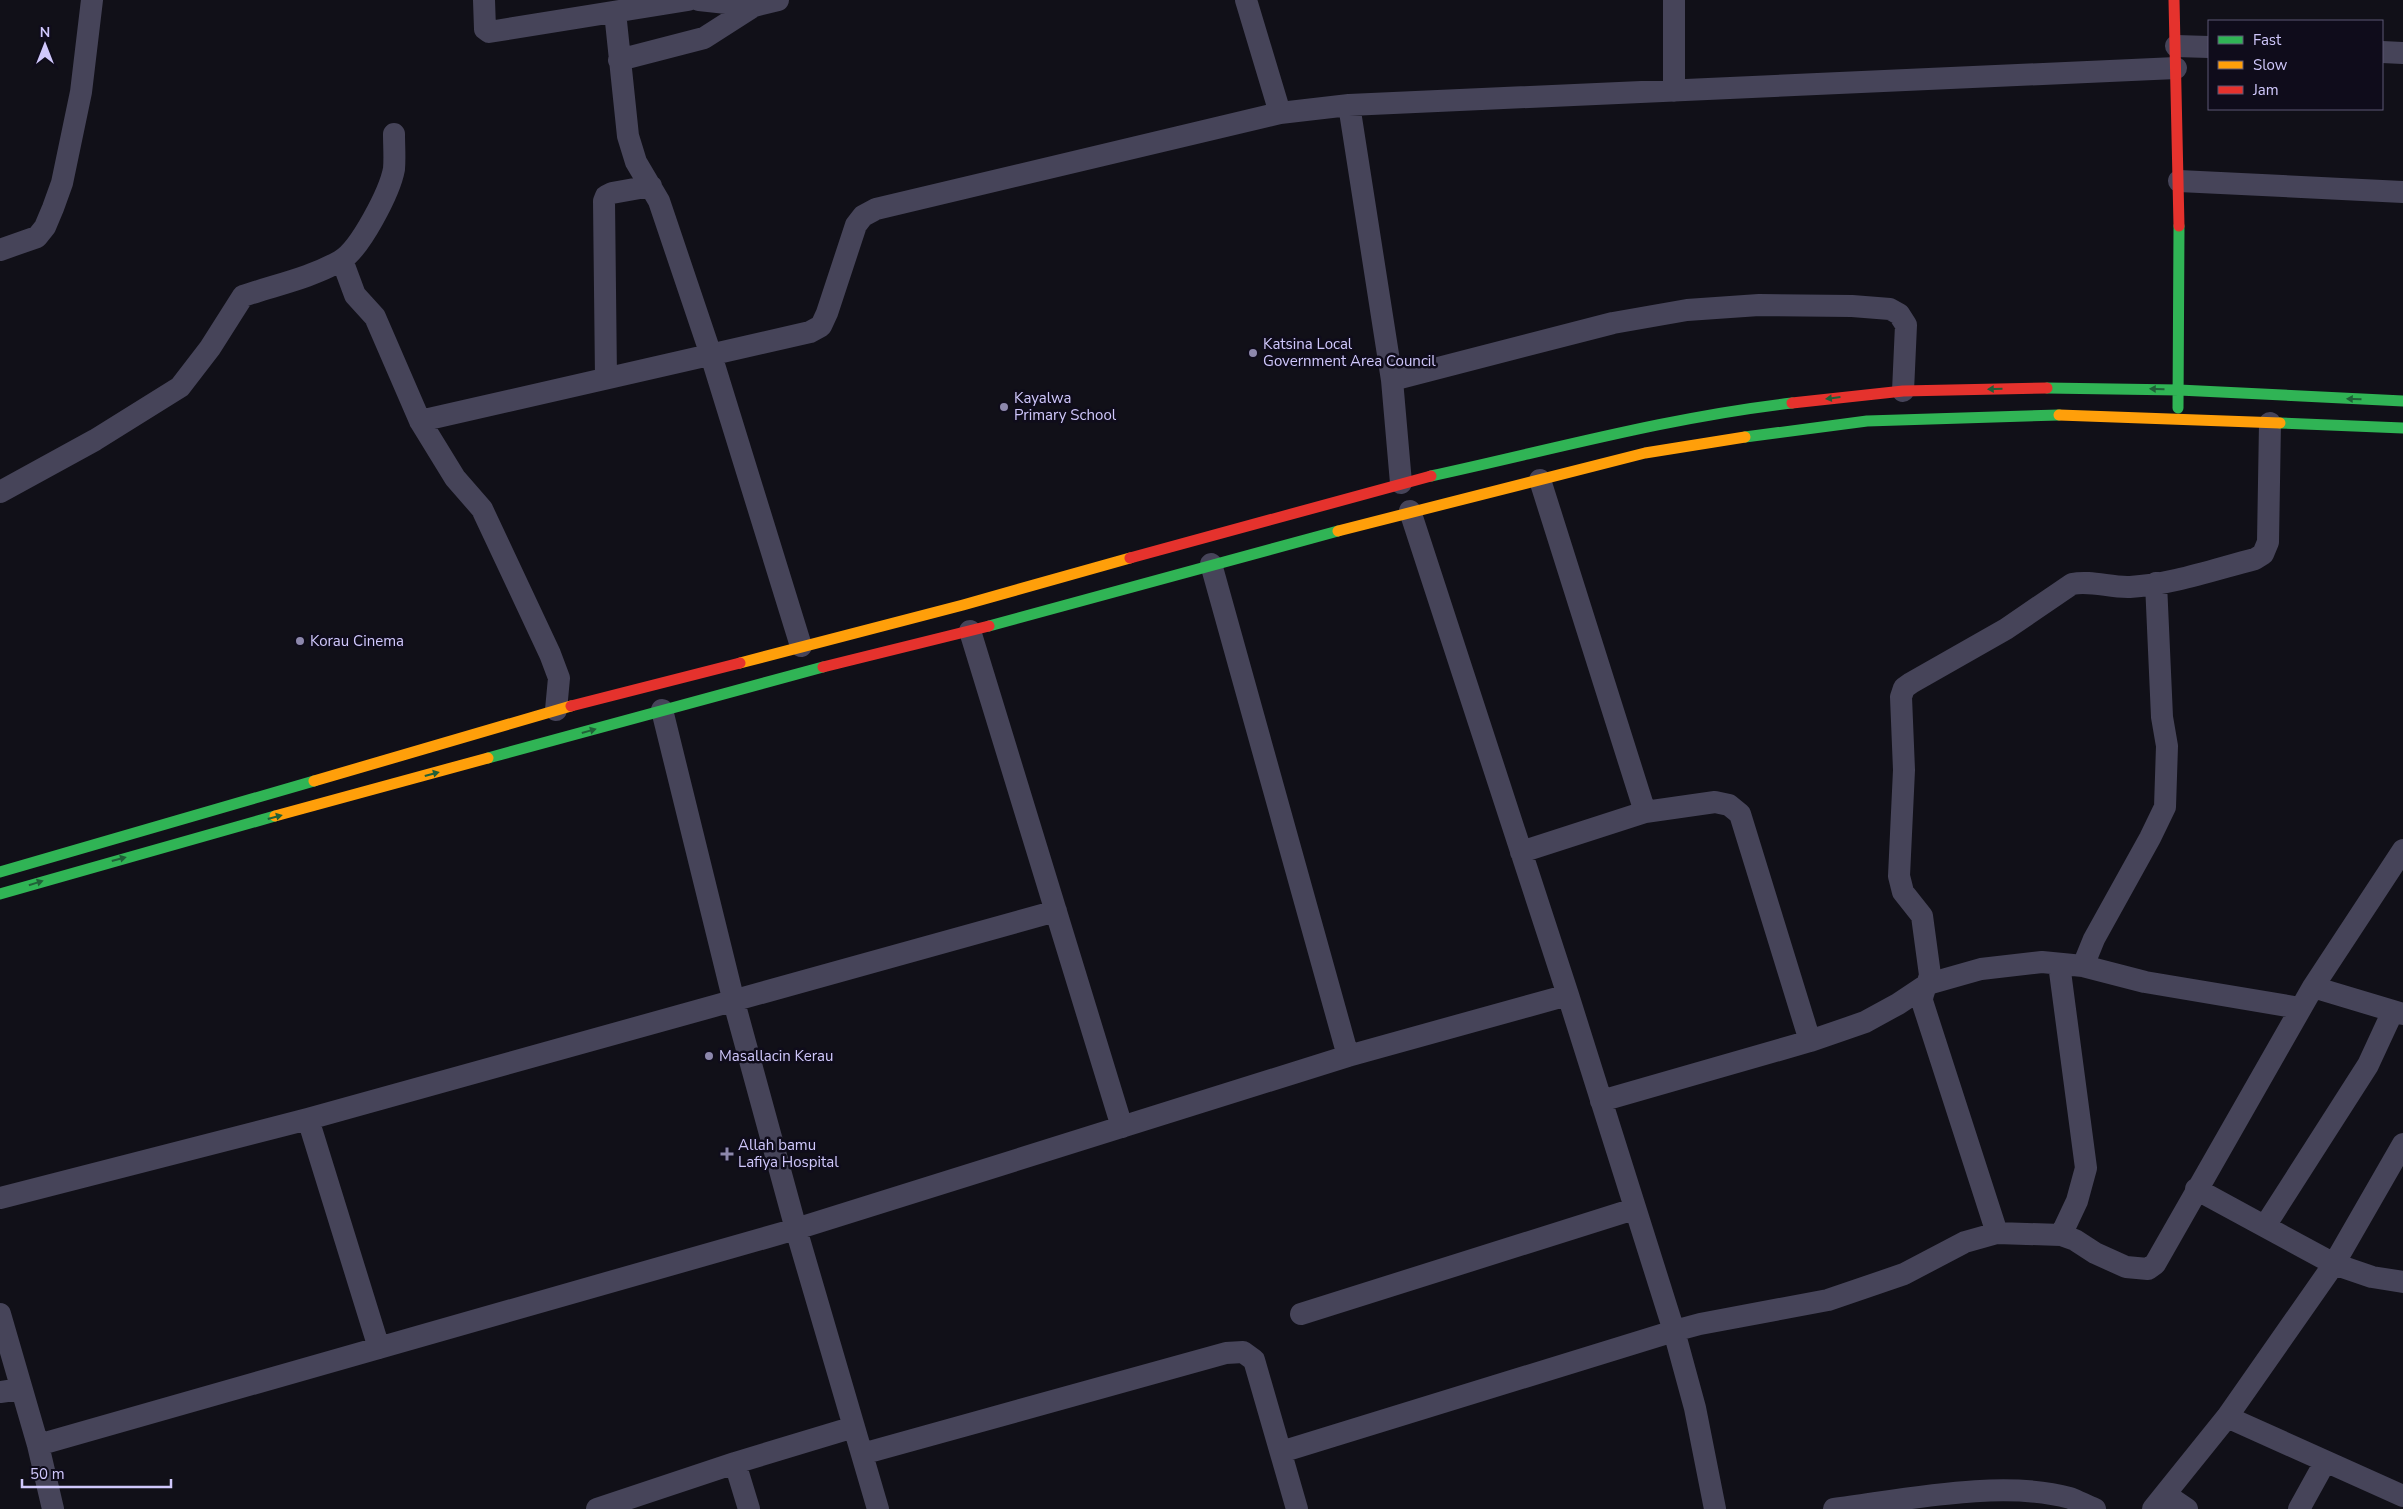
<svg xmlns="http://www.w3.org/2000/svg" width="2403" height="1509" font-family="'Nunito Sans',sans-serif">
	<rect width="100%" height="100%" fill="#111018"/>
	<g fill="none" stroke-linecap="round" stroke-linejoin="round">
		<path stroke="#464459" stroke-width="22" d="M484,0L485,29L489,32L688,0
			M699,0L754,6
			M1246,0L1280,113
			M615,12L628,136L636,162L659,201L711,355L801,646
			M2176,46L2209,47
			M2382,52L2403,53
			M619,60L704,38L754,6L778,0
			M1674,91V0
			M1349,105L1392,380L1401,483
			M2179,181L2403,192
			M0,250L37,237L45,227L53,208L62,183L81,92L92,0
			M342,260L355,295L375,317L420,421L455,478L482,509L550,654L559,678L556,710
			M606,378L604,201L606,196L612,193L651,186
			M1392,380L1613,323L1687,310L1759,305L1852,306L1890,309L1899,314L1906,325L1903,391
			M420,421L810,332L821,326L827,313L856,225L863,216L876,209L1280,113L1349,105L2176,68
			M1540,480L1645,812
			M0,492L95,440L180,387L210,348L243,296C275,285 310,278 340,261C360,250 390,191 394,169C395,158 394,146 394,134
			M1410,511L1568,995L1674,1331L1695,1408L1715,1509
			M1211,564L1348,1056
			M970,631L1122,1127
			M662,710L734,1002L796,1229L878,1509
			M1521,852L1645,812L1715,802L1729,805L1740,814L1810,1041
			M2059,964L2086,1168L2077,1201L2061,1235
			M2083,966L2094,939L2150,838L2165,807L2167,746L2162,717L2156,583
			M2313,987L2403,1014
			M1601,1101L1810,1041L1865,1022L1898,1004L1928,984L1981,969L2042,962L2083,966L2145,982L2300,1008
			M308,1119L379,1348
			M2196,1189L2334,1264L2372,1277L2403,1282
			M0,1198L308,1119L1056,911
			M2265,1226L2368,1065L2393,1011
			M1997,1233L1922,1001C1922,991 1928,985 1930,975L1922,916L1903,892L1899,876L1904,770L1901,697L1904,688L1911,683L2006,629L2072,584C2091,580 2111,588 2130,587C2170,585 2216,569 2255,559L2263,554L2268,542L2270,423
			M0,1314L38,1445L53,1509
			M1301,1314L1634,1209
			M0,1392L21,1389
			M2227,1417L2403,1496
			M38,1445L796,1229L1348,1056L1568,995
			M1281,1452L1674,1331L1700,1324L1828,1300L1904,1274L1965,1242L1997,1233L2061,1235L2075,1240L2095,1253L2126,1267L2148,1269L2155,1264L2313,987L2403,850
			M862,1454L1226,1353L1243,1352L1254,1360L1297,1509
			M735,1463L749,1509
			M2165,1494L2187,1509
			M597,1509L735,1463L854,1427
			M1834,1509C1904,1500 2002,1479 2070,1498C2078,1501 2087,1506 2095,1509
			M2153,1509L2227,1417L2334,1264L2403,1144
			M2299,1509L2325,1462"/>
		<path stroke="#30b455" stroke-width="11" d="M2047,388L2179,390L2403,401
			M2178,408L2179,226
			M2280,423L2403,428
			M1745,437L1867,421L2059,415
			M1431,476C1551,450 1669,417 1792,403
			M989,626L1338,531
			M488,758L823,667
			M0,872L314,781
			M0,894L275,816"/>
		<path stroke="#ff9f0a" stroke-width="11" d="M2059,415L2280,423
			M1338,531L1645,453L1745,437
			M740,663L963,605L1130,558
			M314,781L571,706
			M275,816L488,758"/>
		<path stroke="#e5322d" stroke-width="11" d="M2174,0L2179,226
			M1792,403L1903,391L2047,388
			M1130,558L1431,476
			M823,667L989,626
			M571,706L740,663"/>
	</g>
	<defs><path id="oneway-solid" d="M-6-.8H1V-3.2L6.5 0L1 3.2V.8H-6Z" transform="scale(1.25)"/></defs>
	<g fill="#206038">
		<use href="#oneway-solid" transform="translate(1995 389) rotate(179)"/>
		<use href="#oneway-solid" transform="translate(2157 389) rotate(-179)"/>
		<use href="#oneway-solid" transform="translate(1833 398) rotate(173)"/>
		<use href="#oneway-solid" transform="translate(2354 399) rotate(-178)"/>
		<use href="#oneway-solid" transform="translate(589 731) rotate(-16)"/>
		<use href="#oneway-solid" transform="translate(432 774) rotate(-15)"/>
		<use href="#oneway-solid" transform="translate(275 817) rotate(-15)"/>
		<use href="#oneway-solid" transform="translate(119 859) rotate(-15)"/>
		<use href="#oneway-solid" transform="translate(36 883) rotate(-18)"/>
	</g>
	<g fill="#8d88ac" stroke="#0f0c1b" stroke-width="2">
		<circle cx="1253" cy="353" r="5"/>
		<circle cx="1004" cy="407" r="5"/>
		<circle cx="300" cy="641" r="5"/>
		<circle cx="709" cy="1056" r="5"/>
		<path d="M724.5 1146.5h5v5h5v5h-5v5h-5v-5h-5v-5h5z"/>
	</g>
	<g text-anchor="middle" stroke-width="5" stroke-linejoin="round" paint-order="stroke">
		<g font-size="15" fill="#d0c8fc" stroke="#0f0c1b" text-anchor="start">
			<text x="1263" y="349">Katsina Local<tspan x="1263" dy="17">Government Area Council</tspan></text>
			<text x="1014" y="403">Kayalwa<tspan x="1014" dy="17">Primary School</tspan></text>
			<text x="310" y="646">Korau Cinema</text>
			<text x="719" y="1061">Masallacin Kerau</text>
			<text x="738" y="1150">Allah bamu<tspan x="738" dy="17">Lafiya Hospital</tspan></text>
		</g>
	</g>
	<rect x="2208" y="20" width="175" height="90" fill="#0f0c1b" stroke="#5c5775"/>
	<rect x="2218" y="36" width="25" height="8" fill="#30b455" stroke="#5c5775"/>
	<text x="2253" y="45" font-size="15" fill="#d0c8fc">Fast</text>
	<rect x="2218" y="61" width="25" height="8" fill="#ff9f0a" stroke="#5c5775"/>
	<text x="2253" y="70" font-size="15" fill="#d0c8fc">Slow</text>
	<rect x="2218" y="86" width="25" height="8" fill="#e5322d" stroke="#5c5775"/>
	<text x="2253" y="95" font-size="15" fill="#d0c8fc">Jam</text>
	<g transform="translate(45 45)" stroke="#0f0c1b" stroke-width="4" paint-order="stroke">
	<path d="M0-4L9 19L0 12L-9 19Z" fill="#d0c8fc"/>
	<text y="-8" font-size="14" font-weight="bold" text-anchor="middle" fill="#d0c8fc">N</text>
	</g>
	<path d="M22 1479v8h149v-8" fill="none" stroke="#d0c8fc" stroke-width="2.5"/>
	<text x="30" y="1479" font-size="15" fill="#d0c8fc" stroke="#0f0c1b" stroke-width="4" paint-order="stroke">50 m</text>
</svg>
